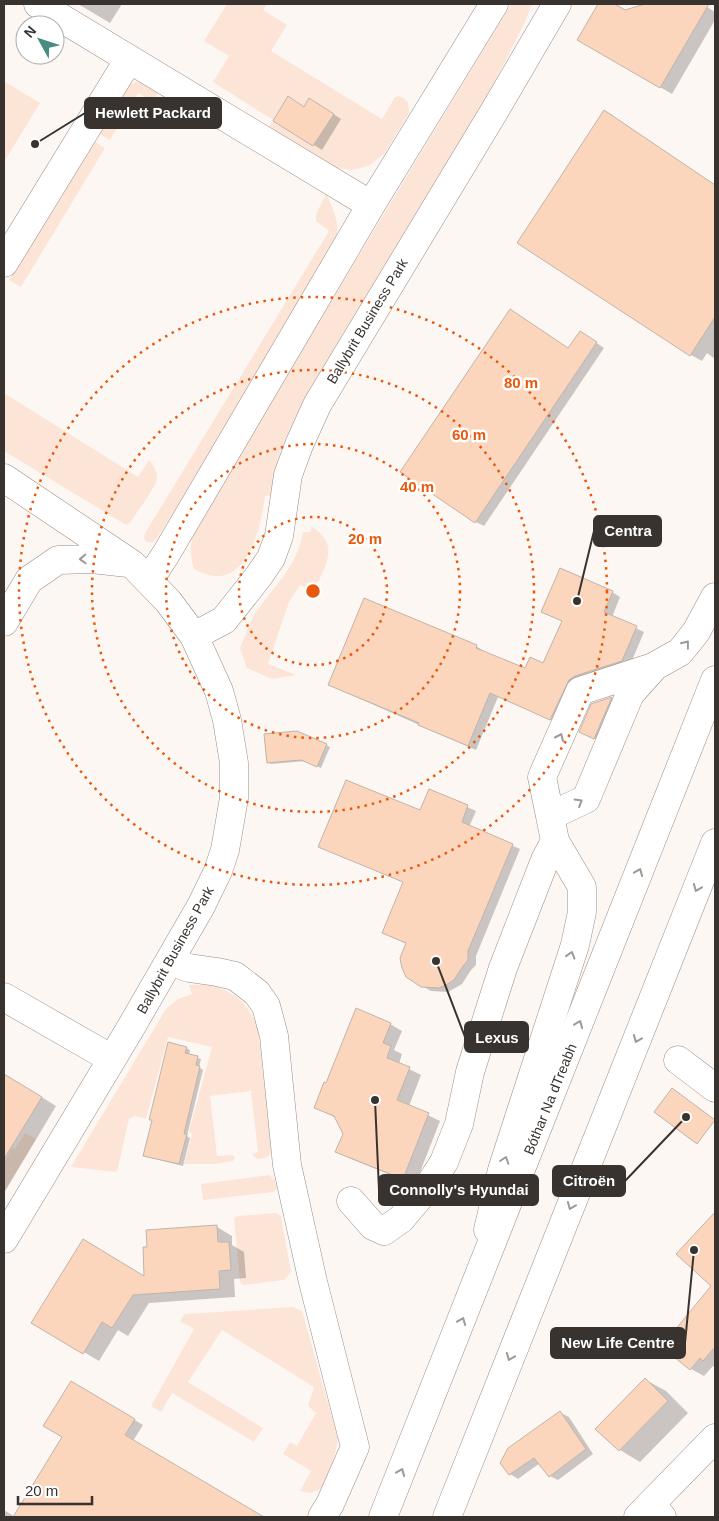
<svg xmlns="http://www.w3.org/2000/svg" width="719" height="1521" font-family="Arial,sans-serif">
	<rect width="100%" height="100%" fill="#fdf7f4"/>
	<path fill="#fce5d7" d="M227,4H267L263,10L287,25L271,51L382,119L395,97L399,96L404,98L408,102L409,113L384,154L370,165L361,168L351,170L332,167L268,128L273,121L313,146L333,114L310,98L304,107L289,96L273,120L213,82L229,56L204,41Z
		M511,4H532L524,24L486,99L315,380C302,406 278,447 274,476C273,482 274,489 273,495L265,496C262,521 251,573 220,576C211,577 202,573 194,569C189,552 190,541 196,525Z
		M4,81L40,103L4,162Z
		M143,81L158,91C156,104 145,97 138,93L110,140L100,134L129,85L136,82Z
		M95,142L105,148L21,287L9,280Z
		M326,194C337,214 341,231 334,253L158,537C154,542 151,544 145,541L144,536L147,530L329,231L316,221V214Z
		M4,393L138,477L149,460C154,466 159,474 156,482C151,494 137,512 129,524L126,525L4,451Z
		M312,527C341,545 325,566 314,591L300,585L289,602L268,664L296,675L272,679L247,668L240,648C245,637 249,623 256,612C275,585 297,567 303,532H310Z
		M210,984C237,994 247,1002 258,1028L272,1151C268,1158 265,1159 257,1159L252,1154L258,1152L251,1091L210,1096L217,1156L232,1155L235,1157L233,1161L215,1164H184L192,1134L189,1131L212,1047L168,1037L146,1119L135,1116L129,1119L117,1172L71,1167L166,1009L178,999L192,994L189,985Z
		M25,1133L36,1139L4,1192V1163L12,1148L15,1149Z
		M269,1175L275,1180L277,1188L273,1192L203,1200L201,1184Z
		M276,1213L281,1216L291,1272L284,1280L243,1285L240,1282L234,1218L237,1216Z
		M293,1307L302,1311L338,1439L332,1468L325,1486L319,1490L310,1493L300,1491L311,1471L283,1454L290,1442L297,1446L316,1413L308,1406L314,1387L222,1330L188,1382L263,1428L254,1442L172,1393L161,1412L151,1406L194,1329L180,1321L185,1314Z"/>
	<path fill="#0003" d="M78,4H122L110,23Z
		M599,4H613L625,11L649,4H702L715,12V20L672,94L578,40Z
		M318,104L341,119L322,150L275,121Z
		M615,118L715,185V359L707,353L702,361L691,355Z
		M588,337L604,348L484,526L476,522L569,349Z
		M612,592L620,597L612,617L644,632L630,665L559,723L498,697L476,750L329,685L476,646L484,651L483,652L525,670L543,665L563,621L550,616Z
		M612,698L615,700L598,740L584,734L592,705Z
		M297,732L330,747L321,768L306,761L271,764L268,762Z
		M429,790L476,811L469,827L520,849L476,956V965L471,970L462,984L448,992L431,991L422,986L407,944L383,933L404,882L421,812Z
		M390,1024L402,1031L394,1050L402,1054L399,1064L421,1075L409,1106L440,1121L415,1185L349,1158L337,1151L344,1134L336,1118L316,1107L326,1084Z
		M186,1048L190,1050L189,1055L201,1059L199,1067L203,1070L187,1136L190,1138L183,1166L148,1157L153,1121L150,1119Z
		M4,1074L56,1106L4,1193Z
		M715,1213V1367L713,1366L704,1376L691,1369L676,1357L713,1286L678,1254Z
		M217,1227L232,1236V1245L244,1252L246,1278L234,1279L235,1297L149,1303L128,1336L118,1330L99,1361L33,1322L146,1278Z
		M646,1380L666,1391L688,1413L640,1462L620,1450Z
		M71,1382L143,1425L133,1441L261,1517H4V1510L15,1517L63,1436Z
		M561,1413L569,1417L593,1454L558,1480L550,1476L540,1463L518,1479L510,1474L502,1463Z"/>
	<path fill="#fbd5bc" stroke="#c1b4ab" d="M598,4H615L625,10L645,4H709L660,88L577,40Z
		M288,96L304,107L309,98L334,114L313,146L273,121Z
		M604,110L715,185V317L690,356L517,243Z
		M510,309L568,348L580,331L597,342L475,523L400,472Z
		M560,568L613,591L604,612L637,626L622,661L575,676L569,680L550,720L490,693L468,746L418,725L419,723L328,685L364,598L477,645L476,648L525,668L530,657L543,663L562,621L541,612Z
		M612,697L594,739L579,732L591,704Z
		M297,731L327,744L317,767L301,760L267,763L264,734Z
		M346,780L420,810L429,789L468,805L462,822L513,844L468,951V960L463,966L454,980L446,985L439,988L421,987L406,977L402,968L400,958L406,943L382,933L403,882L318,847Z
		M356,1008L391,1023L383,1043L391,1046L387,1058L410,1067L397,1100L429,1113L403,1179L335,1152L343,1134L334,1116L314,1108L324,1082L326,1083Z
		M168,1042L187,1047L185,1053L198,1056L196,1065L200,1066L184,1134H187L179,1164L143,1156L152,1120H149Z
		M4,1074L42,1097L4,1159Z
		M672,1088L715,1120L697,1144L654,1112Z
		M715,1212V1347L703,1361L700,1358L690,1370L674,1357L679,1351L666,1341L711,1286L676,1254Z
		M217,1225L218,1242H229L231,1270L219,1271L220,1289L133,1295L112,1328L102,1322L83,1354L31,1323L83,1239L144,1276L143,1247H147L146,1230Z
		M645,1378L668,1401L619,1451L595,1429Z
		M71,1381L135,1419L125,1435L264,1517H13L62,1437L43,1426Z
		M560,1411L586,1449L549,1477L534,1458L509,1475L500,1463L508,1448Z"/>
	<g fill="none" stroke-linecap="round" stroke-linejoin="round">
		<g stroke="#998c84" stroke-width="29">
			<path id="minor" d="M38,4L371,205
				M4,263L129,59
				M4,478L132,564L168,601L194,636L219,691L227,720L234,763V798L225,850L218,871L201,906L130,1029L4,1239
				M149,580L166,554L371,205L494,4
				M4,622L29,580L58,560L92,559L128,563
				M194,636L224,620L258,577L271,558L279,536L288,475L299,445L317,405L495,110L557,4
				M550,816L542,777L580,691L653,667
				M170,961L189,968L217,972L235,976L257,993L266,1006L274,1036L287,1165L313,1282L355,1447L330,1504L322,1517
				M4,997L112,1059
				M678,1060L715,1088
				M351,1201L373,1226L384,1231L401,1219L428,1187L444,1162L459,1124L470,1072L503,968L545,860L555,841
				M488,1230L502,1170L575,945L582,912V887L555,841L550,816L586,799L630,694L655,666L680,652L696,632L715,597
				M651,1504L662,1517"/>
		</g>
		<g stroke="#998c84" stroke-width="29">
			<path id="major" d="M638,1517L715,1438"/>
		</g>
		<g stroke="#998c84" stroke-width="29">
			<path id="highway" d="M383,1517L715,680
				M447,1517L715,843"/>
		</g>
		<use href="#minor" stroke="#fff" stroke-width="28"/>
		<use href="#major" stroke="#fff" stroke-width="28"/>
		<use href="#highway" stroke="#fff" stroke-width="28"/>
	</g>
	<defs><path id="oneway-chevron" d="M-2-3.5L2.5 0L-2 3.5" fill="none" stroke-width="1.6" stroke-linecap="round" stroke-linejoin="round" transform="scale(1.25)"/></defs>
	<g stroke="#9c9997">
		<use href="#oneway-chevron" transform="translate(83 559) rotate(178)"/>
		<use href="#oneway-chevron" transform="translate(686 644) rotate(-52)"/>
		<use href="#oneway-chevron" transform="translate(560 737) rotate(-66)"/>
		<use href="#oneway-chevron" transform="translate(579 802) rotate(-31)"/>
		<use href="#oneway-chevron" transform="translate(639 872) rotate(-68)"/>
		<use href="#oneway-chevron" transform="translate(697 888) rotate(112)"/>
		<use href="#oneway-chevron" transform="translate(571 955) rotate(-73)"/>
		<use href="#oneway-chevron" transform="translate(579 1024) rotate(-68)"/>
		<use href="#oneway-chevron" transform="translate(637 1039) rotate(112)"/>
		<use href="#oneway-chevron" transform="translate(505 1160) rotate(-72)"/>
		<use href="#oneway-chevron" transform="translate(571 1206) rotate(112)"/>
		<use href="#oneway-chevron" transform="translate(462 1321) rotate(-68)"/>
		<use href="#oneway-chevron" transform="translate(510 1357) rotate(112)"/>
		<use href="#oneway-chevron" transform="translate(401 1472) rotate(-68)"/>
	</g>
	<g fill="none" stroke="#e8590c" stroke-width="2.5" stroke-dasharray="2.5 5">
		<circle cx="313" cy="591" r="74"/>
		<circle cx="313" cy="591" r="147"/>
		<circle cx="313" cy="591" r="221"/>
		<circle cx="313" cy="591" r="294"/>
	</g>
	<g text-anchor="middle" stroke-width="5" stroke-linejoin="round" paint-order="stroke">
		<g font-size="14" fill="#38332f" stroke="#fff">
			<text transform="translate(367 321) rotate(-59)" y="5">Ballybrit Business Park</text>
			<text transform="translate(175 950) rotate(-61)" y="5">Ballybrit Business Park</text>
			<text transform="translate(550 1099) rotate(-68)" y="5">Bóthar Na dTreabh</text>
		</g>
	</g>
	<circle cx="313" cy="591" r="8" fill="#e8590c" stroke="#fff" stroke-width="2.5"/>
	<g font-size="15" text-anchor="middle" font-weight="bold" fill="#e8590c" stroke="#fff" stroke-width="5" stroke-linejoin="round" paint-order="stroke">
		<text x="521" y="388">80 m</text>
		<text x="469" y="440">60 m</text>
		<text x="417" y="492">40 m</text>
		<text x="365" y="544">20 m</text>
	</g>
	<path fill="none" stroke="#38332f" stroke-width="2" d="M35 144L85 113M577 601L594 531M436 961L465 1037M686 1117L625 1181M375 1100L379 1190M694 1250L685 1343"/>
	<g fill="#38332f" stroke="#fff" stroke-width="2">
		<circle cx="35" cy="144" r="5"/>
		<circle cx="577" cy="601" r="5"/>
		<circle cx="436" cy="961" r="5"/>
		<circle cx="686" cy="1117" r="5"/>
		<circle cx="375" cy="1100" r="5"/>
		<circle cx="694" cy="1250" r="5"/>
	</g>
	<g fill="#38332f" stroke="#38332f" stroke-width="2">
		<rect x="85" y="98" width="136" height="30" rx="5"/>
		<rect x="594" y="516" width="67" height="30" rx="5"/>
		<rect x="465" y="1022" width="63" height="30" rx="5"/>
		<rect x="553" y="1166" width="72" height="30" rx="5"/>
		<rect x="379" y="1175" width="159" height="30" rx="5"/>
		<rect x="551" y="1328" width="134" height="30" rx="5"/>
	</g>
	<g font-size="15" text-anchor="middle" font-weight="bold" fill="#fff">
		<text x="153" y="118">Hewlett Packard</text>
		<text x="628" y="536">Centra</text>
		<text x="497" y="1043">Lexus</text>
		<text x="589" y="1186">Citroën</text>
		<text x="459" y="1195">Connolly's Hyundai</text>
		<text x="618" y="1348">New Life Centre</text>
	</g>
	<rect width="719" height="1521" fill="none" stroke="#38332f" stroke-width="10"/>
	<g transform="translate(40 40) rotate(310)"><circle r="24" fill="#ffffff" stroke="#afadac"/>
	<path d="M0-4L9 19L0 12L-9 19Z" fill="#488b7f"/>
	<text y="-8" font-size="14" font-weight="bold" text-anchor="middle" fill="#38332f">N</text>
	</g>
	<path d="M18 1496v8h74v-8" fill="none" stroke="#38332f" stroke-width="2.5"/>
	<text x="25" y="1496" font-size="15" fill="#38332f" stroke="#ffffff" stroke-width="4" paint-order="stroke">20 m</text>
</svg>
